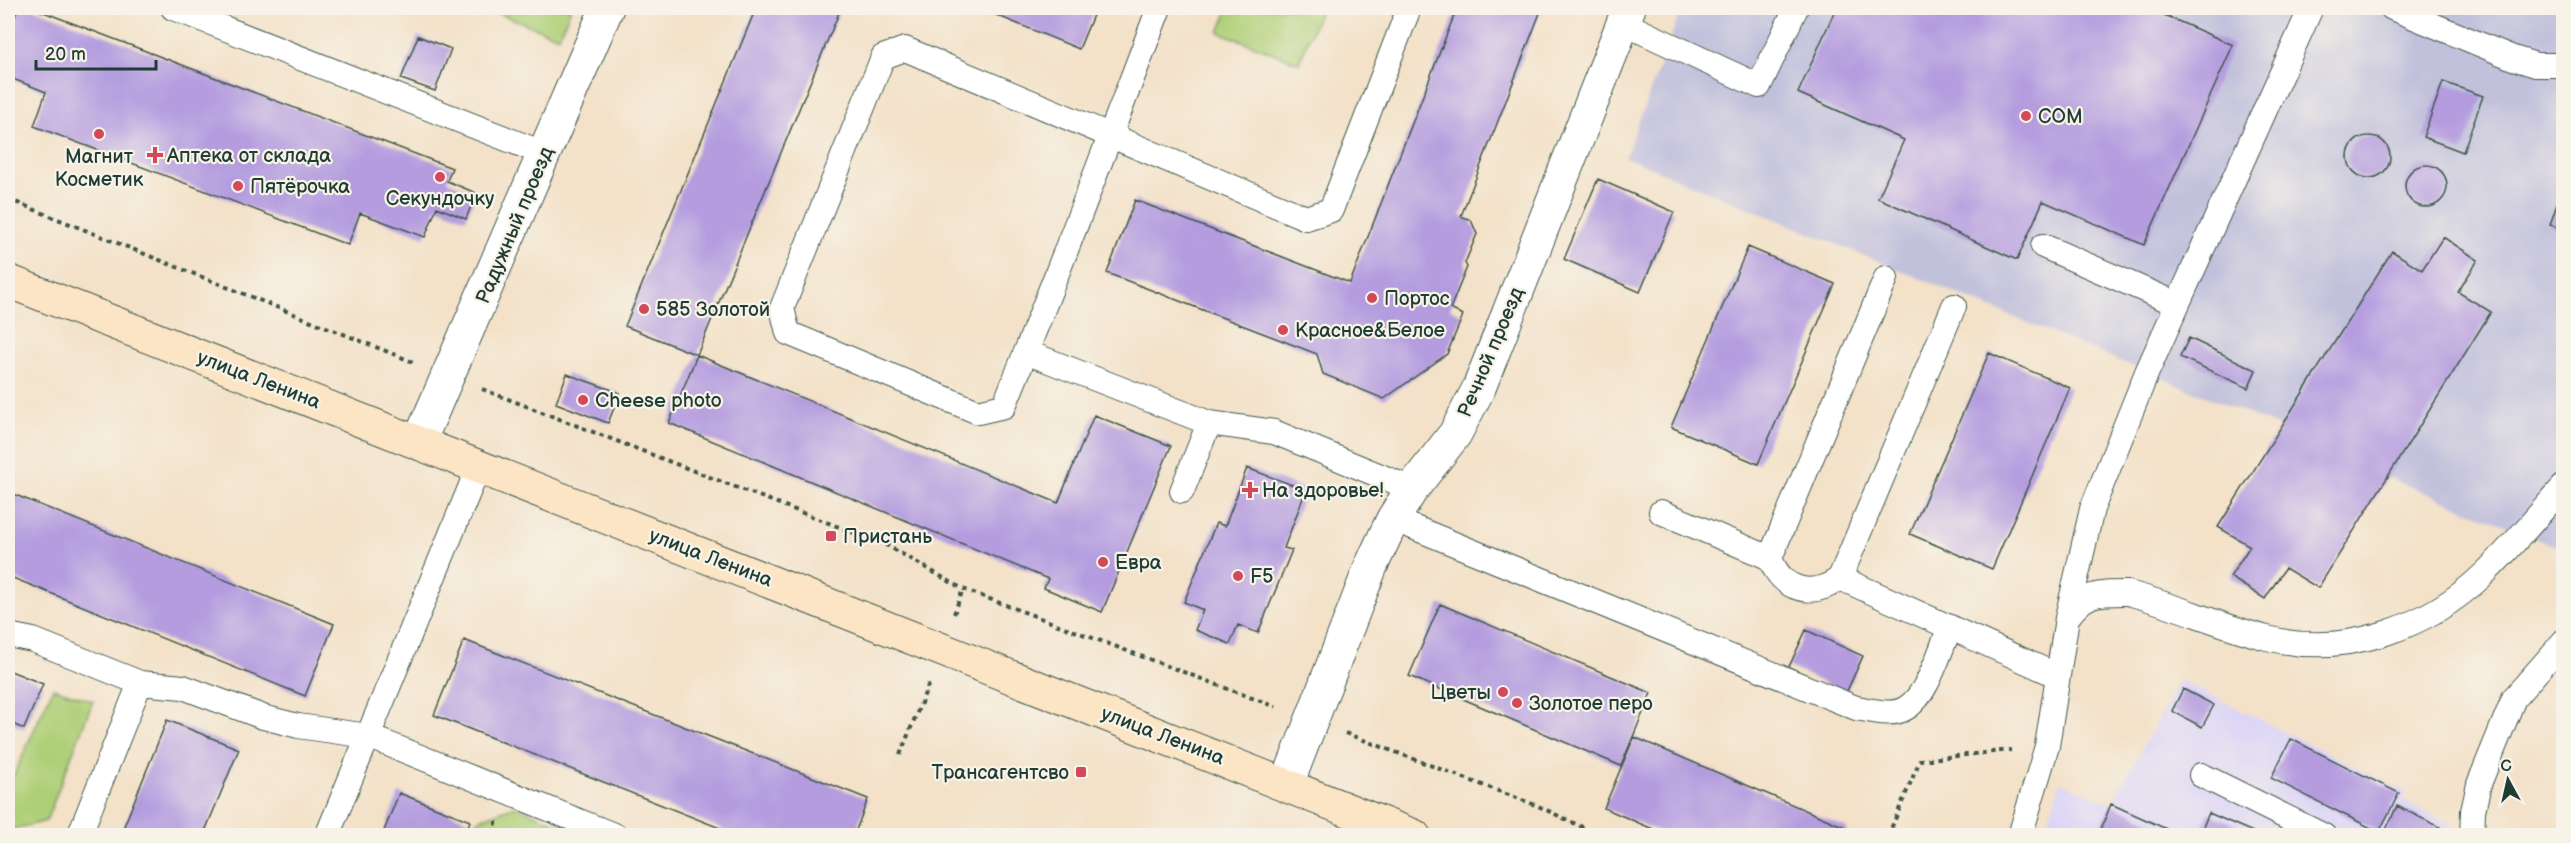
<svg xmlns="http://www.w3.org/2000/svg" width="2571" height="843" font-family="'Balsamiq Sans',sans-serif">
	<rect width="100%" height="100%" fill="#f7f3e8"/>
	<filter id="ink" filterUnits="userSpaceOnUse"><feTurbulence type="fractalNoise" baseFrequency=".0167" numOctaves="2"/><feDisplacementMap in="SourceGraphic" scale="12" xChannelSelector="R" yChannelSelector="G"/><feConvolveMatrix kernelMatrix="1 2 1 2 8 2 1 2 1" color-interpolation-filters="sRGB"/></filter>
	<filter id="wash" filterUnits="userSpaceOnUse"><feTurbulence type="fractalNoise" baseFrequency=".008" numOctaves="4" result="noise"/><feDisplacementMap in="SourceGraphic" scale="24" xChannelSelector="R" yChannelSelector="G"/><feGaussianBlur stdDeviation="1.35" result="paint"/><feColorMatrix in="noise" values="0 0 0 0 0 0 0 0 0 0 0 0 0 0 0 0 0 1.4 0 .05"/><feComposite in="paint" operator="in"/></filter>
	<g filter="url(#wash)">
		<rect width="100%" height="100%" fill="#f3e1c8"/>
		<path fill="#ddd5f6" d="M2180,680L2406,792L2403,800L2453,825L2448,836H2042L2061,782L2111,804Z"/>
		<path fill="#c2c1dc" d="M1682,8H2563V549L2387,477L2318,588L2285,568L2265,599L2230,577L2249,546L2218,527L2280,427L1625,157Z"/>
		<path fill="#afcf77" stroke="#678656" stroke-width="1.5" d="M485,8H571L559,37Z
			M1229,8H1321L1299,63L1219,32Z
			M53,688L93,701L46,821L10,830L8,829V775L13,777Z
			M515,806L561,825L564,835L471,836L477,820Z"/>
		<g id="blocks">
			<path fill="#b49cdf" d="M18,8H33L452,168L447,181L476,193L466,219L437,207L425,237L360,213L348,245L34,126L46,92L8,77V35Z
				M756,8H841L697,355L625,326Z
				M979,8H1096L1079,49Z
				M1457,8H1542L1461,216L1471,220L1477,234L1465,263L1467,267L1450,309L1463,315L1447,354L1384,399L1323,374L1317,354L1107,273L1135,200L1350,283Z
				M1836,8H2167L2164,15L2233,45L2144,245L2043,201L2017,260L1878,198L1904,140L1798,93Z
				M418,36L451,49L435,91L401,79Z
				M2443,82L2483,96L2463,152L2423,137Z
				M2348 157a21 21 0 1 1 42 0a21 21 0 1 1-42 0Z
				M2405 186a21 21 0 1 1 42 0a21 21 0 1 1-42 0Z
				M1598,179L1674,212L1640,292L1564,259Z
				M2563,186H2564V229L2550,225Z
				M2443,237L2478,260L2458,292L2491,312L2318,588L2285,568L2265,599L2230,577L2250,546L2218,527L2392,251L2422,270Z
				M1748,247L1835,284L1758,464L1671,427Z
				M2189,338L2256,370L2248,388L2180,357Z
				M1989,353L2070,388L1992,569L1910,534Z
				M697,355L1058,503L1094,415L1171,446L1102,612L1044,588L1048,579L669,423Z
				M567,374L620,393L608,423L556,403Z
				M1247,468L1306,490L1284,548L1292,550L1258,633L1238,625L1230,644L1195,630L1203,610L1184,602L1216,523L1225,526Z
				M8,492L334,624L305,696L8,576Z
				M1440,604L1651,693L1621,766L1409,676Z
				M1806,630L1863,656L1846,693L1789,667Z
				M464,640L868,799L856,830L870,836H740L434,715Z
				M8,670L43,684L24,729L8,722Z
				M2183,689L2214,705L2202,727L2172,711Z
				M167,720L239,749L203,836H120Z
				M1634,737L1847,828L1844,836H1669L1604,808Z
				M2291,739L2399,793L2379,832L2271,778Z
				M399,793L470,821L465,836H382Z
				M2111,804L2182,836H2098Z
				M2397,806L2440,827L2436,836H2383Z
				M2209,813L2262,836H2199Z"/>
		</g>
	</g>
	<g filter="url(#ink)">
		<use href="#blocks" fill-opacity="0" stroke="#3f564a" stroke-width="1.5"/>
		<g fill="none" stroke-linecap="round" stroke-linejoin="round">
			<g stroke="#3f564a" stroke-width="26">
				<path id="service" d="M173,8L545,154
					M1159,8C1108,141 1058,275 1004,406L978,412L788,333L782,308L883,57L905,49L1306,218L1331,210L1409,8
					M2392,8L2513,58L2536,65H2564
					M1623,23L1759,86L1796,8
					M2043,246L2177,304
					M1954,306L1840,578L2058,676
					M1026,352L1209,423L1274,432L1412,489
					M1182,491L1209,423
					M1661,512L1770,558
					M1393,519L1856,708C1871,710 1892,717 1906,708C1928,695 1940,650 1950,627
					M1840,578C1813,599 1782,591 1770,558L1886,278
					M2067,618L2092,509L2147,372L2311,8
					M8,635L33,640L140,683L183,687L263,717L298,726L368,736L616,836
					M2201,775L2324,836
					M79,836L140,683
					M327,836L479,466
					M2020,836L2047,746L2067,618C2086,592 2097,593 2128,593C2175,605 2220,626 2267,638C2344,658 2428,628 2484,574C2512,547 2538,515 2564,486
					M2472,836L2473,811L2479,784L2514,698L2564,641"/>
			</g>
			<g stroke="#3f564a" stroke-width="35">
				<path id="minor" d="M419,442L607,8
					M1287,784L1371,566L1393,519L1412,489L1455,434L1479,388L1629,8"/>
			</g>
			<g stroke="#3f564a" stroke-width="35">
				<path id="secondary" d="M8,281L1414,836"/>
			</g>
			<path stroke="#3f564a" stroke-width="4" stroke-dasharray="4.5 4.5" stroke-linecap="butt" d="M8,199L413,362
				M482,389L888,546L963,589L1276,707
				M954,614L963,589
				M1345,733L1538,806L1601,836
				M900,755L929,683
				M496,821V836
				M1888,836L1920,760L2011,750"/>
			<use href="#service" stroke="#fff" stroke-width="24"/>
			<use href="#minor" stroke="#fff" stroke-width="33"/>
			<use href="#secondary" stroke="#fce5c4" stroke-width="33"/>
		</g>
	</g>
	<g fill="#d1495b" stroke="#f7f3e8" stroke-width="2">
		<circle cx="2026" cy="116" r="6"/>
		<circle cx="99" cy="134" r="6"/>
		<path d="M152 146h6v6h6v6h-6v6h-6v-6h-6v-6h6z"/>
		<circle cx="440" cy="177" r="6"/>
		<circle cx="238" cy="186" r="6"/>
		<circle cx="1372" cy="298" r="6"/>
		<circle cx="644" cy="309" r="6"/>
		<circle cx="1283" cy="330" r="6"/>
		<circle cx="583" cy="400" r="6"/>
		<path d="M1247 481h6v6h6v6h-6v6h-6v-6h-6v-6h6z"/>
		<rect x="825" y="530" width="12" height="12" rx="3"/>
		<circle cx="1103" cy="562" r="6"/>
		<circle cx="1238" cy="576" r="6"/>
		<circle cx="1503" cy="692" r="6"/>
		<circle cx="1517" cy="703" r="6"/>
		<rect x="1075" y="766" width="12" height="12" rx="3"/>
	</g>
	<g text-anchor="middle" stroke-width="4.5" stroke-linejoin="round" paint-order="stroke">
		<g font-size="20" fill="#1f3d34" stroke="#f7f3e8" text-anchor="start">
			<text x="2038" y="123">СОМ</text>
			<text x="167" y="162">Аптека от склада</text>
			<text x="99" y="163" text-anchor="middle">Магнит<tspan x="99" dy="23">Косметик</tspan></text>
			<text x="250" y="193">Пятёрочка</text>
			<text x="440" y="205" text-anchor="middle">Секундочку</text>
			<text x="1384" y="305">Портос</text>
			<text x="656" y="316">585 Золотой</text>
			<text x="1295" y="337">Красное&amp;Белое</text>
			<text x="595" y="407">Cheese photo</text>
			<text x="1262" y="497">На здоровье!</text>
			<text x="843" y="543">Пристань</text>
			<text x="1115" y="569">Евра</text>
			<text x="1250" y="583">F5</text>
			<text x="1491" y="699" text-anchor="end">Цветы</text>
			<text x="1529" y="710">Золотое перо</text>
			<text x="1069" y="779" text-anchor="end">Трансагентсво</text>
		</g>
		<g font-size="20" fill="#1f3d34" stroke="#f7f3e8">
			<text transform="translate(514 225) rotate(-67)" y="7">Радужный проезд</text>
			<text transform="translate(1490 352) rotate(-67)" y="7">Речной проезд</text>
			<text transform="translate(259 379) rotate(21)" y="7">улица Ленина</text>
			<text transform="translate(711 557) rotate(21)" y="7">улица Ленина</text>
			<text transform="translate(1163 735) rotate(21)" y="7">улица Ленина</text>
		</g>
	</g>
	<rect width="2571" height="843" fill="none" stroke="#f7f3e8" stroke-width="30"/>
	<g transform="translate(2508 780) rotate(352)" stroke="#f7f3e8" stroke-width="4.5" paint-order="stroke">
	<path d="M0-4.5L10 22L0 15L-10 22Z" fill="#1f3d34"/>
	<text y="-9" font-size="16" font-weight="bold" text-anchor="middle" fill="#1f3d34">С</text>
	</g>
	<path d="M36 60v9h120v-9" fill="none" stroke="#1f3d34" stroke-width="3"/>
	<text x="45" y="60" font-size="18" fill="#1f3d34" stroke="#f7f3e8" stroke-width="4.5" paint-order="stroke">20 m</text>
</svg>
